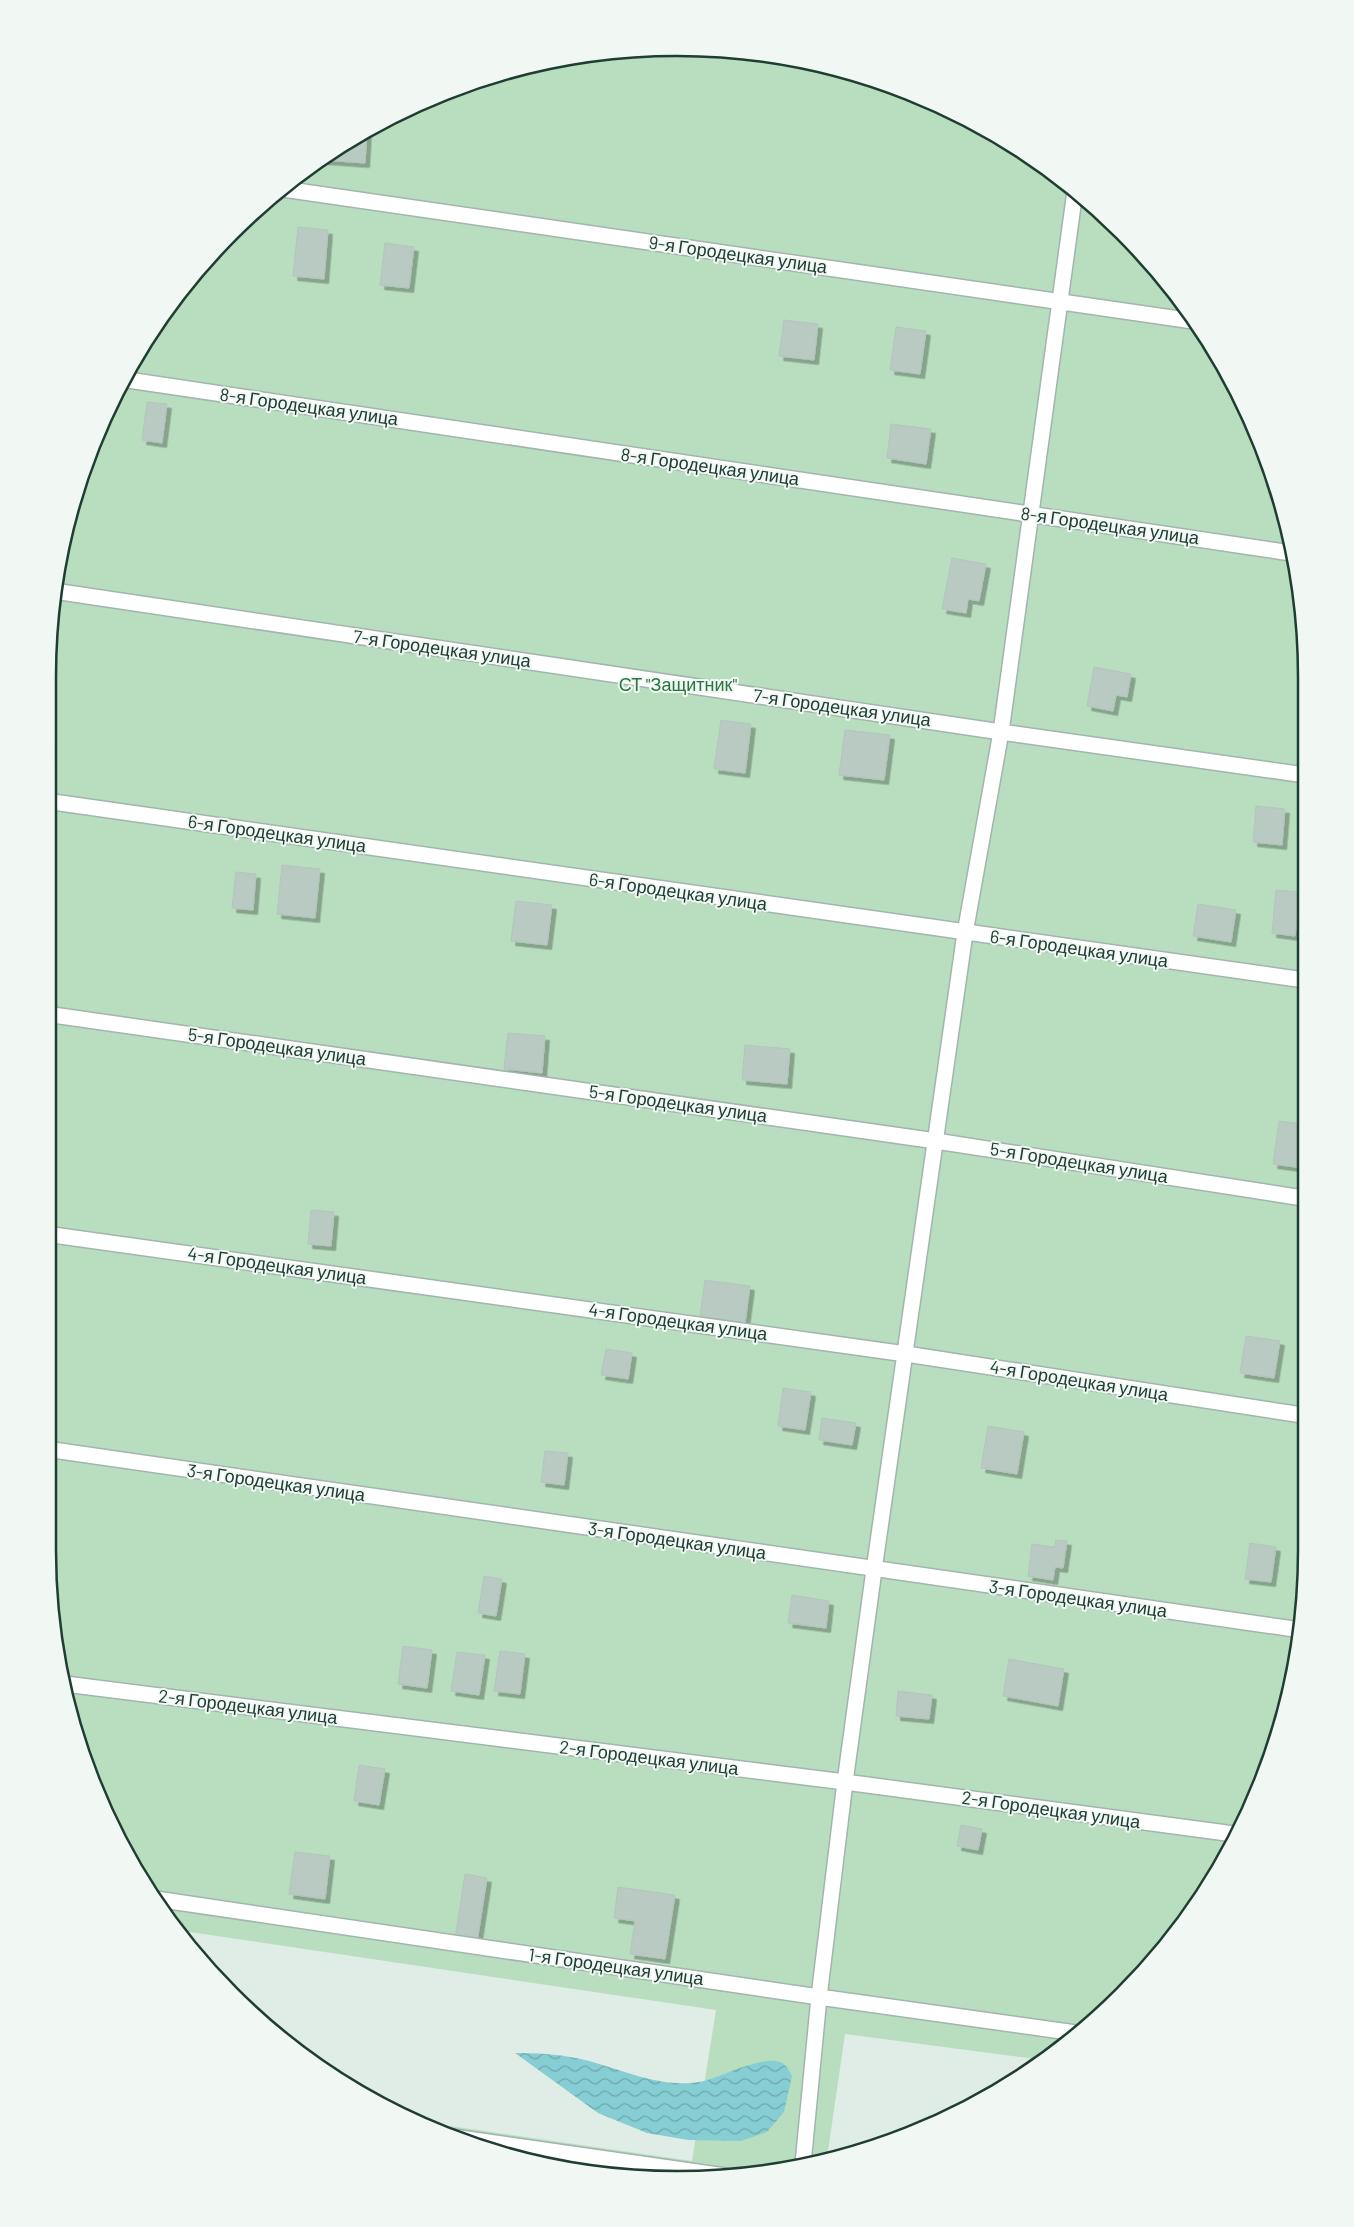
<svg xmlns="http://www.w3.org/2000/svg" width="1354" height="2227" font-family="Barlow,sans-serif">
	<defs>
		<pattern id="water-waves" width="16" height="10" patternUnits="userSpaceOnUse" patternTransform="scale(1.25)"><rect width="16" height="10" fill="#86ced3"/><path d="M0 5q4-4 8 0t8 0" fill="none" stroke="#6da8ac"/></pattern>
		<filter id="shadow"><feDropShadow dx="4.5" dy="4.5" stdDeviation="0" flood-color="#0004"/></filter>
	</defs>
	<rect width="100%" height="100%" fill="#e0ece6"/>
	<path fill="#b8debf" d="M718,49L840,69L955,112L1060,177L1150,262L1222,363L1285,514L1305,636L1301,1632L1259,1791L1177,1933L1122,1995L1043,2060L845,2034L827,2158L759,2174L677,2179L595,2174L475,2146L415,2121L692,2161L716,2010L176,1930L113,1829L81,1752L53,1632V595L95,436L177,294L262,204L362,132L474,81L595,53Z"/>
	<path fill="url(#water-waves)" d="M515,2053C536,2053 556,2054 576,2058C617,2066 656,2089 699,2082C719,2079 770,2049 786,2066C788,2068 790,2073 792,2076L784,2112L767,2132L741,2141L688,2140L647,2133L598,2113Z"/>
	<path fill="#b8cac1" stroke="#b2c6bc" filter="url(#shadow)" d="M367,130L365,163L323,160L362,132Z
		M298,227L328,230L324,279L293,276Z
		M385,243L414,247L409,288L380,285Z
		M784,320L818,324L814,360L779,356Z
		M896,327L926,331L920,374L890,370Z
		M147,402L167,404L162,443L142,440Z
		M891,424L931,429L926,464L887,458Z
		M952,558L986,564L979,601L968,599L966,613L942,609Z
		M1094,667L1131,674L1127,697L1116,695L1113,711L1087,706Z
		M721,720L751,724L745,773L714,769Z
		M845,730L890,735L884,780L839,775Z
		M1256,806L1285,809L1282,845L1253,842Z
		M282,865L320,869L315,918L277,914Z
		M236,872L256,874L253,910L232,908Z
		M1276,890L1300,892L1295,936L1272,933Z
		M516,901L552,905L547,945L511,941Z
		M1198,904L1236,910L1231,942L1193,936Z
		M508,1033L545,1036L542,1073L504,1069Z
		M745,1045L790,1049L787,1084L742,1080Z
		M1279,1121L1303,1124V1168L1273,1164Z
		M311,1210L334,1212L331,1246L308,1244Z
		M705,1280L750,1286L745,1323L700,1316Z
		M1246,1336L1280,1341L1274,1378L1240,1373Z
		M606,1349L632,1353L628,1379L601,1375Z
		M783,1388L811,1392L805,1430L778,1426Z
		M822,1418L856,1423L852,1445L819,1440Z
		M988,1426L1024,1432L1017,1474L981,1468Z
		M545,1451L568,1453L564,1485L541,1482Z
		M1056,1540L1067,1541L1063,1568L1055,1567L1053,1580L1028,1576L1032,1544L1055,1547Z
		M1250,1543L1276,1547L1271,1582L1245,1579Z
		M484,1576L502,1579L496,1616L478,1613Z
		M792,1595L829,1601L826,1628L788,1623Z
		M403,1646L432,1650L427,1688L398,1684Z
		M500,1651L525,1654L520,1694L494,1691Z
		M457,1652L485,1655L479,1695L451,1691Z
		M1009,1659L1064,1669L1058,1706L1003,1696Z
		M898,1691L932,1695L929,1719L896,1716Z
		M359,1765L385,1769L379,1805L354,1801Z
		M961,1825L982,1829L978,1850L957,1846Z
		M295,1852L330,1856L325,1899L289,1894Z
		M465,1874L487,1878L477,1942L455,1939Z
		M618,1887L675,1895L665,1959L630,1954L635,1921L614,1918Z"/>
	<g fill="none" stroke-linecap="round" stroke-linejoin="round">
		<g stroke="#a3b4ad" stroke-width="18">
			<path id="minor" d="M283,189L1193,321
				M128,380L1291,553
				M54,591L1001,732L1305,775
				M53,802L1304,980
				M53,1015L936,1141L1303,1198
				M53,1235L906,1354L1302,1415
				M53,1450L1301,1630
				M65,1684L845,1782L1234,1834
				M156,1899L819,1997L1076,2033
				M453,2137L725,2176
				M803,2164L819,1997L845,1782L874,1570L965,933L1001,732L1075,191"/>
		</g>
		<use href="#minor" stroke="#fff" stroke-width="15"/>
	</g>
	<g text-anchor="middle" stroke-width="4" stroke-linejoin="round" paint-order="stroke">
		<g font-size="18" fill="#203d33" stroke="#f1f8f4">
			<text transform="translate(738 255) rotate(8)" y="6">9-я Городецкая улица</text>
			<text transform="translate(309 407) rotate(8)" y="6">8-я Городецкая улица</text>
			<text transform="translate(710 467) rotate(8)" y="6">8-я Городецкая улица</text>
			<text transform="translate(1110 526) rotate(8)" y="6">8-я Городецкая улица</text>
			<text transform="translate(442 649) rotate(8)" y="6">7-я Городецкая улица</text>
			<text transform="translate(842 708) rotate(8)" y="6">7-я Городецкая улица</text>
			<text transform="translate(277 834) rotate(8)" y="6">6-я Городецкая улица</text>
			<text transform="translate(678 892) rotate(8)" y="6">6-я Городецкая улица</text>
			<text transform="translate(1079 949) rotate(8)" y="6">6-я Городецкая улица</text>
			<text transform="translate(277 1047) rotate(8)" y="6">5-я Городецкая улица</text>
			<text transform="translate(678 1104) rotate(8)" y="6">5-я Городецкая улица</text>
			<text transform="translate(1079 1163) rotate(9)" y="6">5-я Городецкая улица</text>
			<text transform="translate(277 1266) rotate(8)" y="6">4-я Городецкая улица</text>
			<text transform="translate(678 1322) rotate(8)" y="6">4-я Городецкая улица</text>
			<text transform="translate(1079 1381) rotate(9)" y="6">4-я Городецкая улица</text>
			<text transform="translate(276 1483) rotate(8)" y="6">3-я Городецкая улица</text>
			<text transform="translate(677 1541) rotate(8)" y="6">3-я Городецкая улица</text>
			<text transform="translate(1078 1599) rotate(8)" y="6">3-я Городецкая улица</text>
			<text transform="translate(248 1707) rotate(7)" y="6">2-я Городецкая улица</text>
			<text transform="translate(649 1758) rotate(7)" y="6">2-я Городецкая улица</text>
			<text transform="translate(1051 1810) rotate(8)" y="6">2-я Городецкая улица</text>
			<text transform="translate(616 1967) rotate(8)" y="6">1-я Городецкая улица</text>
		</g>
		<g font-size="18" fill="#297540" stroke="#f1f8f4">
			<text x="678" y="691">СТ "Защитник"</text>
		</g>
	</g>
	<path d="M0 0H1354V2227H0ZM677 56H677A621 621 0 0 1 1298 677V1550A621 621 0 0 1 677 2171H677A621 621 0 0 1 56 1550V677A621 621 0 0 1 677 56Z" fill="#f1f8f4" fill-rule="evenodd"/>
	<path fill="none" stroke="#203d33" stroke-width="2.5" d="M677 56H677A621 621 0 0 1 1298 677V1550A621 621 0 0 1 677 2171H677A621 621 0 0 1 56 1550V677A621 621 0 0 1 677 56Z"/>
</svg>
